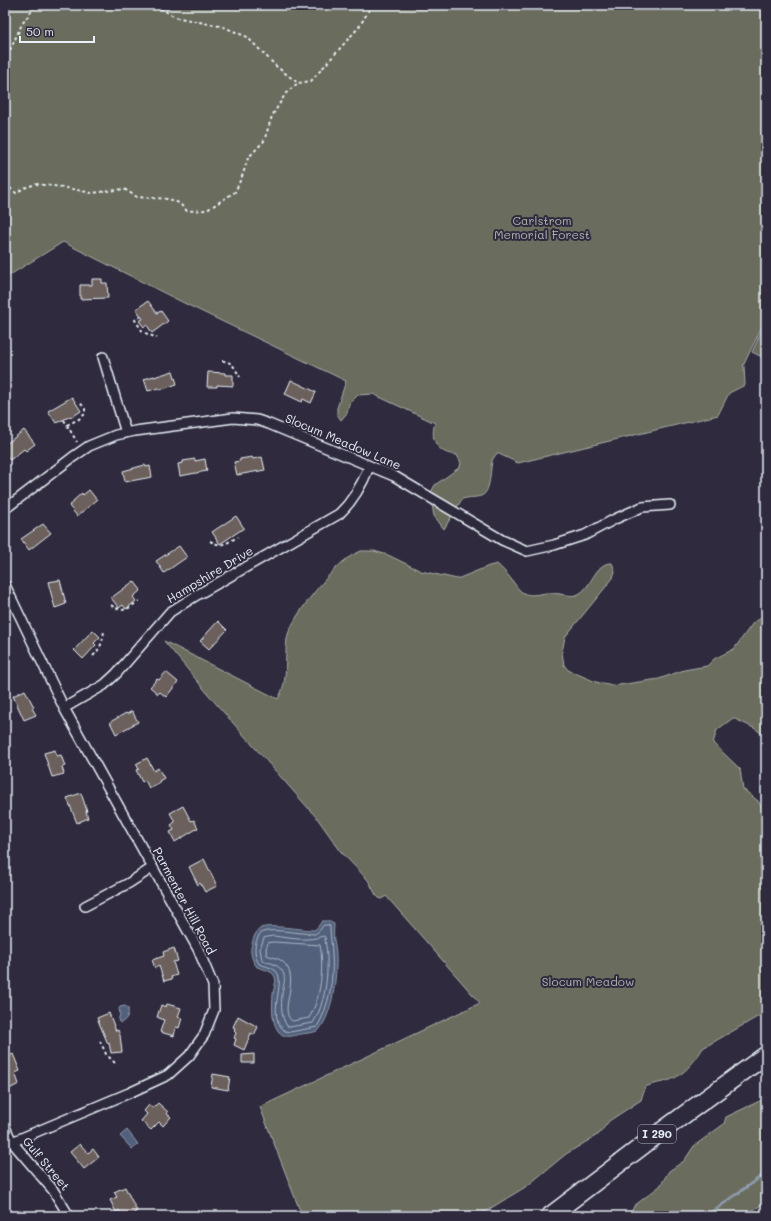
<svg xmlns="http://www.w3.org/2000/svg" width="771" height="1221" font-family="Mali,sans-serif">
	<rect width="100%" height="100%" fill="#2f2a3d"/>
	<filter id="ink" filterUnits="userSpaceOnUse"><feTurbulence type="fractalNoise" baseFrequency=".025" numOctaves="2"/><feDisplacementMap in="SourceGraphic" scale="8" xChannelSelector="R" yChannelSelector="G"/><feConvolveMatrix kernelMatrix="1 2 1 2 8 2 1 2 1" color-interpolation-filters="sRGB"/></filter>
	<g filter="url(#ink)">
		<path fill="#6a6c5d" stroke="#a9aeaa" d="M5,5H766V318L743,366H744L745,385L729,393L718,415L518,463L497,453C495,456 493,458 492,461C490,470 491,493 481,496C475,498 468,497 462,499L444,529L434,516L430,494L435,485L460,467L461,463L457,455C439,454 429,441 435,423L373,394L358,395L349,404L347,413L341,420L337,414V408L346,381L188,305L63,242L5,278Z
			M766,321V359L752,352Z
			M361,551H374L388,555L421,571L457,579L489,566L497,564C504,570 509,576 514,583C516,586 519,590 522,592C528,597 539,594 546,593C556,592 569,597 576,595C592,590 594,562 612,563L615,571L613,578L565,637L562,652L564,665L568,670L596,682L612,686L659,679L684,670L707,666L714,659L734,649L753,623L766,615V738L756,729L733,718L717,730L713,743L740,769L743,789L758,801L766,814V1012L703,1048C695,1061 684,1075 670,1080C662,1083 653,1083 645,1087L641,1100L609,1121L599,1134L566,1154L527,1186L478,1216H302L260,1107L480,1003L386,896L382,899L379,898L376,895L368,880L342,853L317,818L218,706L164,641L278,699C289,680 284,660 287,639C289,620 331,569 348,558C352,555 357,553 361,551Z
			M766,1098V1202L752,1211L748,1216H631V1213L634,1206L660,1186L669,1171L684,1161L694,1146L724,1124L726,1117Z"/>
		<path fill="#52617b" stroke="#8e9bad" d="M322,921H328L334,924C334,929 333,935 334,940C335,945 336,950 336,955C337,976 333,1013 319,1030C314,1033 308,1033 301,1034C296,1035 289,1038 283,1035C271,1029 272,1006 273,995C273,989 277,983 275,977C273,971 263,969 257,967C252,961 249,951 252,944C253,938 256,931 261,928C270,924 303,930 314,930L317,928Z
			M125,1006L128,1008C129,1015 127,1019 121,1023L118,1021L120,1014L119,1009L120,1007Z
			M127,1130L138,1144L132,1149L120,1136Z"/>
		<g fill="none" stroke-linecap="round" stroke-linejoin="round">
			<path stroke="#acb7c6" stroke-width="1" d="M324,925H328L330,926C330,936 332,945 332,954C334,978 329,1007 317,1027L290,1032L285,1031C265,1016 287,982 276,971C272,967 264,966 259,964C255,957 254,949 256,942C258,938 259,933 263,932C273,928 303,934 315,934L319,931Z
				M274,936C289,938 308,942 323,936L325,937C325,943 327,949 327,956C328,978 325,1004 313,1023L289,1027L287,1026C281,1017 281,1006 282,995C283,984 289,974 277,966C273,963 267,962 262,960L260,949L264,938Z
				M274,942L320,945C324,968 321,998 309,1018L292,1021C277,1009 303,978 282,961C278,958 272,957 267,955L266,949L268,943Z"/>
			<path stroke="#8e9bad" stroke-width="3" d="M706,1216L766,1173"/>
		</g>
		<path fill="#6c605b" stroke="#e8f1f8" d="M92,279H102V283H107L108,298L80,299V285H92Z
			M148,301L157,313L161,311L168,321L152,333L147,325L144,327L139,321L143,319L136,309Z
			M173,371L177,384L160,390L159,388L148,391L144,379L154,376V377Z
			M208,372L225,373V375H233V386L217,385V387H207Z
			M291,380L316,392L311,403L303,399L302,402L285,394Z
			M72,397L81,411L72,417L71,416L56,423L48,411Z
			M24,430L35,444L26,451L24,449L10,460L5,454V445Z
			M252,457L253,459L262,457L265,470L237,475L234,462L240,461V459Z
			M195,459V461L205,459L207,471L180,476L178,464L183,463V461Z
			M145,465L146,467L150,466L152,477L125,482L123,471Z
			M89,490L97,500L77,516L69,506L74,502L73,501L82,493L83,495Z
			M236,516L244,528L220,544L212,532Z
			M43,524L51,533L29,550L21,539Z
			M179,546L187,557L164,573L156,561Z
			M60,580L66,604L55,608L48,582Z
			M134,581L141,590L133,597L136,601L126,609L123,605L119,608L111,598Z
			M218,621L227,630L209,649L200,641Z
			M93,630L100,637L94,643L96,645L83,659L74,650Z
			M166,672L178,682L166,697L160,692L158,694L150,687L157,679L159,680Z
			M25,690L34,707L32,708L36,715L24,720L13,696Z
			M132,711L138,722L116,734L110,722L126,713L127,714Z
			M55,750L57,756L61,755L65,766L62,767L64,774L52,777L44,753Z
			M147,758L154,771L158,768L164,778L159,781L160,783L149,788L145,780L142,782L136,770L139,769L136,764Z
			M81,793L87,811H86L88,818L77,823L67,798Z
			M183,806L191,821L194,820L198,828L175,842L170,832L174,830L171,825L175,822L170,813Z
			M204,859L217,886L205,892L200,883L198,885L189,867Z
			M174,948L178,961L173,962L177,975L171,977L172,979L164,981L159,966L155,968L152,960L164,956L163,952Z
			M167,1004L181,1008L178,1017L182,1018L179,1028L176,1027L174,1036L160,1032L164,1020L157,1017L161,1005L166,1007Z
			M109,1013L116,1031L118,1030L120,1035L122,1052L111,1053L109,1043L108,1044L97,1018Z
			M238,1016L258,1027L254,1035L251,1033L244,1050L234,1045L236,1039L234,1038L236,1033L234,1031L235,1028L233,1027Z
			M13,1054L20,1071L15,1073L19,1084L9,1089L5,1078V1058Z
			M254,1054V1063H242V1055Z
			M213,1074L230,1077L228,1090L211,1087Z
			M158,1103L168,1112L166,1113L171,1117L163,1126L159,1122L151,1130L141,1121L147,1114L144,1111L149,1105L153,1108Z
			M80,1144L88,1153L93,1149L99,1157L84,1169L70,1152Z
			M125,1187L137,1211L134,1213L135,1216H122L119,1210L116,1212L110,1200L117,1197L114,1192Z"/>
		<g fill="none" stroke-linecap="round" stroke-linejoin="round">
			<g stroke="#e8f1f8" stroke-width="12">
				<path id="street" d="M103,357L126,433
					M5,509L73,457L89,446L116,435L135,431L233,418L257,420L269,424L394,476L502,540L527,551L554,545L585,535L615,519L642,507L670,505
					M5,585L64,708L198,949L213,985L214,1010L204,1035L189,1056L168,1075L129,1093L12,1142
					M64,708L104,685L116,674L170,612L197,595L339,514C354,500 362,485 369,467
					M85,906L129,883L152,868
					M5,1127L12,1142L53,1190L69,1216"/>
			</g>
			<g stroke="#e8f1f8" stroke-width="20">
				<path id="highway" d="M550,1216L666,1128L766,1055"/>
			</g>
			<path stroke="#e8f1f8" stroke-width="2" stroke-dasharray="3 3" stroke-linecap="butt" d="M155,5L175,17L224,27L247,37L277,67L298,83L311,81L359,27L372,5
				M5,61L22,24L36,5
				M5,184L16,193L24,188L36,184L62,187L92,193L124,189L137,197L169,199L179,203L187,211L207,210L235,192L243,174L248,158L264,141L272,116L286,93L298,83
				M141,316L135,320L143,332L157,338
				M222,361C233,361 235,369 240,377
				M64,420L77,442
				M67,425L79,419L85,414V409L80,402
				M210,541C223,548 226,543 238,537
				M111,605C124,614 127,609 139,601
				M93,656C101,648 103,641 104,630
				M100,1041L106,1054L117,1065"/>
			<use href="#street" stroke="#2f2a3d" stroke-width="9"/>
			<use href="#highway" stroke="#2f2a3d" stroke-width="17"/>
		</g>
	</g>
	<g text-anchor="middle" stroke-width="4" stroke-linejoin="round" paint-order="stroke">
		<rect fill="#2f2a3d" stroke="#b0b5c0" stroke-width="1" x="638" y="1125" width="38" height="18" rx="3"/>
		<g font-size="11" font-weight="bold" fill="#e8f1f8">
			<text x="657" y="1138">I 290</text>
		</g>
		<g font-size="12" fill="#afb5b2" stroke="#2f2a3d">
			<text x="542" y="225">Carlstrom<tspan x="542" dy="14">Memorial Forest</tspan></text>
			<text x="588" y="986">Slocum Meadow</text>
		</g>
		<g font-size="12" fill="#e8f1f8" stroke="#2f2a3d">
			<text transform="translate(343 442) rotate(23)" y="4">Slocum Meadow Lane</text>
			<text transform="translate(210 575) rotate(-31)" y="4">Hampshire Drive</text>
			<text transform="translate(184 901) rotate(62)" y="4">Parmenter Hill Road</text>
			<text transform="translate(46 1164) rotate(50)" y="4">Gulf Street</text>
		</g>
	</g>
	<rect width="771" height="1221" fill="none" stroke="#2f2a3d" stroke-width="20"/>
	<rect x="10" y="10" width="751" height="1201" fill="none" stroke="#e8f1f8" stroke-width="1.5" filter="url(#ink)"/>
	<path d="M20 36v6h74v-6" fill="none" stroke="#e8f1f8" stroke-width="2"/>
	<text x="26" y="36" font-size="12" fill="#e8f1f8" stroke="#2f2a3d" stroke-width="3" paint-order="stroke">50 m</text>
</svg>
